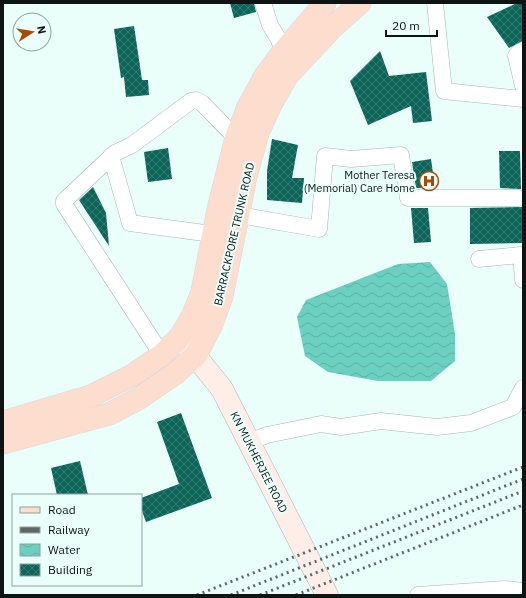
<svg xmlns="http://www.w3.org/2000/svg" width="526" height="598" font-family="'IBM Plex Sans',sans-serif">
	<defs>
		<pattern id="water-waves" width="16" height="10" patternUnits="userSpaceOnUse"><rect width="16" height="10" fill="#6bd0bf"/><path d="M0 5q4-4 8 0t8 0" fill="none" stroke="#5cb2a3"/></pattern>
		<pattern id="building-cross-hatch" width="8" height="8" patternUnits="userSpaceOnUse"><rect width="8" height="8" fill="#0b6559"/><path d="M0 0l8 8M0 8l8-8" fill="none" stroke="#367a71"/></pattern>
	</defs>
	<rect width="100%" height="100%" fill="#eafefa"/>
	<path fill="url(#water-waves)" d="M430,262L447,284L455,334V361L431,381H378L328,372L305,356L297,317L306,300L398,264Z"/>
	<path fill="url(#building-cross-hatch)" d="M230,3H254L256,12L234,18Z
		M517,3H523V41L509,48L487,17Z
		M134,26L142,80H148L149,95L126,97L124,77L121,78L114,29Z
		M380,51L389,76L426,72L432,121L413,123L411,106L368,125L350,81Z
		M272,139L298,145L292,178H304L302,203L267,200V171Z
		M168,148L172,179L148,182L144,152Z
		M499,151H520L521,189L500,188Z
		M431,159L435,188H416L412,162Z
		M93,187L106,213L109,246L79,200Z
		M523,207V243L470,244V208Z
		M411,208H428L431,242L414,243Z
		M181,413L212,498L146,522L141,508V498L179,484L157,422Z
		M80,461L88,495H57L51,468Z"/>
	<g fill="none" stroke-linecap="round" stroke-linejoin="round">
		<g stroke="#a4b7b3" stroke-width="17">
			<path id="street" d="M263,3L270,25L279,40L283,52
				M435,3L444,91L523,99
				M523,50L518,53L516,56L523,86
				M111,156L130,223L212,234
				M239,215L319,229L325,156L351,159L401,155L408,198H519
				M479,259L521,255L523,280
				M162,355L64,204V201L115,153L132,145L191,101L196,100L202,103L236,138
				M249,442L267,435L321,424L341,427L381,421L437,427L471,423L513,407L523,388
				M418,595L505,589L523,591"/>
		</g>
		<g stroke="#a4b7b3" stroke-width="23">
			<path id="secondary" d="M180,337L222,389L327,595"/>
		</g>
		<g stroke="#d8d9d9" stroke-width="23">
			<path id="primary" d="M3,422L91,396L131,376L162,355L180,337L193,315L202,292L219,205L236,138L247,109L265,76L283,52L325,3
				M3,443L109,414L138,399L176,373L196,355L212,324L222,296L246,176L258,133L270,106L287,76L333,27L360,3"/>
		</g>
		<use href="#street" stroke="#fff" stroke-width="16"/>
		<use href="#secondary" stroke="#feeee7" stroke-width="22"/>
		<use href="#primary" stroke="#fcddce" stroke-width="22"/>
		<path stroke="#5d6866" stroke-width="3" stroke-dasharray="2 4" stroke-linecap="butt" d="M197,595L523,467
			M231,595L523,479
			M260,595L523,491
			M296,595L523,505"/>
	</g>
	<defs>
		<g id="hospital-ring" transform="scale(1)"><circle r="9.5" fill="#eafefa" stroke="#aa4907" stroke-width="1.5"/><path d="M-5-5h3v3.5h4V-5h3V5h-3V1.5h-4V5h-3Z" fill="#aa4907"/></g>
	</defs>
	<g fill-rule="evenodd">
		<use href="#hospital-ring" x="429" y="181"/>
	</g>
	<g text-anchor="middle" stroke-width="4" stroke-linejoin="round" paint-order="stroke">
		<g font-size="11" fill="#0d1413" stroke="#eafefa" text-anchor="end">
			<text x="415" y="179">Mother Teresa<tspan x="415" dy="13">(Memorial) Care Home</tspan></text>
		</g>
		<g font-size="11" fill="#0d1413" stroke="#eafefa">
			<text transform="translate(234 234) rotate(-77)" y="4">BARRACKPORE TRUNK ROAD</text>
			<text transform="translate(259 462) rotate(63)" y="4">KN MUKHERJEE ROAD</text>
		</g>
	</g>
	<rect width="526" height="598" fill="none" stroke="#0d1413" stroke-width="8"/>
	<rect x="12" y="494" width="130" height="92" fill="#eafefa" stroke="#92a09e"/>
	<rect x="20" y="507" width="20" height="6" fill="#fcddce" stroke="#92a09e"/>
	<text x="48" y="514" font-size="12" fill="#0d1413">Road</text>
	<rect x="20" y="527" width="20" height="6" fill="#5d6866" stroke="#92a09e"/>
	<text x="48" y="534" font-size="12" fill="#0d1413">Railway</text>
	<rect x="20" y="544" width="20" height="12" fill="url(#water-waves)" stroke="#92a09e"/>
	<text x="48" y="554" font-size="12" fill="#0d1413">Water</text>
	<rect x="20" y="564" width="20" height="12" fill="url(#building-cross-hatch)" stroke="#92a09e"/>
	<text x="48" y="574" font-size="12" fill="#0d1413">Building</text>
	<g transform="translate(32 32) rotate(78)"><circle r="19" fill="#eafefa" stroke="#92a09e"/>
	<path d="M0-3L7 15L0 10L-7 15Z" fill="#aa4907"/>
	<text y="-6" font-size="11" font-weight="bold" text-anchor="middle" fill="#0d1413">N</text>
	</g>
	<path d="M386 30v6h51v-6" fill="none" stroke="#0d1413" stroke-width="2"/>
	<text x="392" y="30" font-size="12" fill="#0d1413" stroke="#eafefa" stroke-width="3" paint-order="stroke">20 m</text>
</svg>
